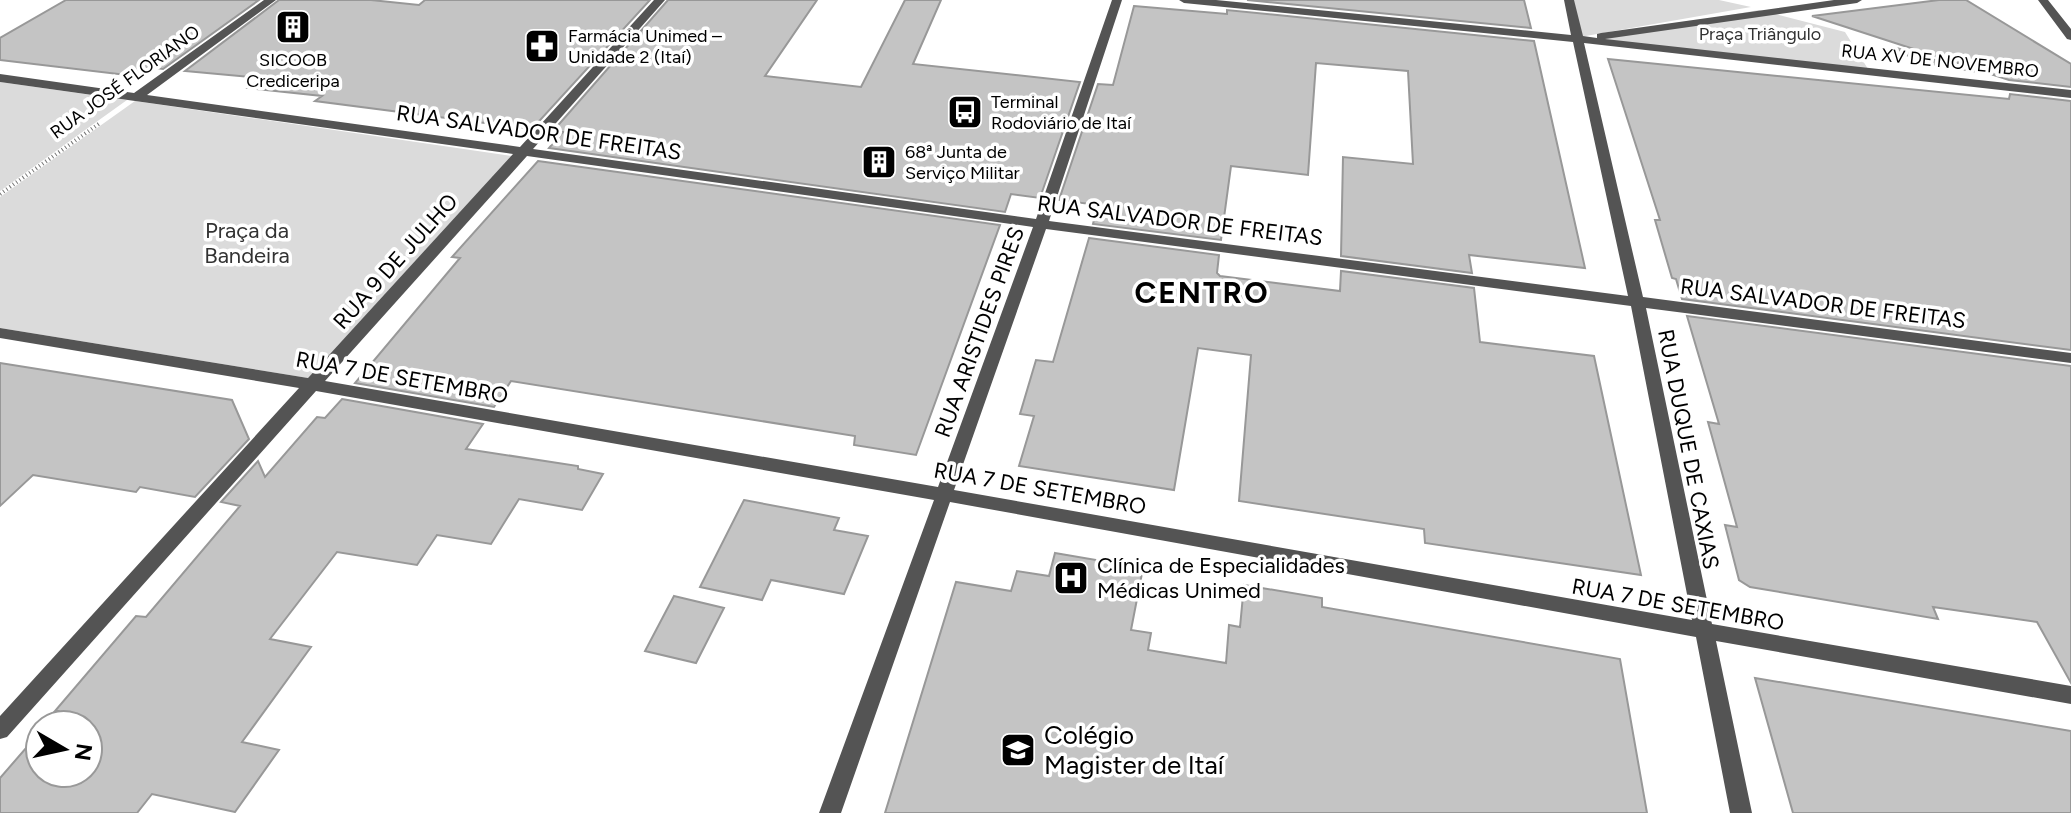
<svg xmlns="http://www.w3.org/2000/svg" width="2071" height="813" font-family="Figtree,sans-serif">
	<rect width="100%" height="100%" fill="#fff"/>
	<path fill="#dbdbdb" d="M1572,0H1719L1751,7L1580,37Z
		M1759,10L1845,32L1868,69L1591,39Z
		M0,82L127,100L0,191Z
		M135,101L512,156L308,378L0,328V197Z"/>
	<g fill="none" stroke-linecap="round" stroke-linejoin="round">
		<path fill="#a2a2a2" fill-rule="evenodd" d="M1897,47L1938,60L2002,71L2007,74L2002,77L1936,66L1894,52L1892,50Z"/>
	</g>
	<path fill="#c4c4c4" stroke="#989898" stroke-width="2" d="M66,0H259L163,69L148,67L135,76L0,60V38Z
		M279,0H371L419,5L425,0H650L532,129L315,101L322,96L248,88L261,78L185,71Z
		M668,0H817L765,76L861,87L905,0H941L913,64L1080,82L1040,198L1011,194L1005,212L549,148L563,132L553,131Z
		M1247,0H1524L1531,28Z
		M1939,0H1966L2071,64V87L2009,80L1812,16Z
		M1134,6L1227,14V10L1534,41L1585,268L1469,255L1472,273L1341,256L1343,157L1413,164L1408,71L1316,63L1308,175L1231,166L1221,240L1093,224L1098,205L1059,200L1098,84L1113,85Z
		M1608,59L2009,99L2010,94L2071,101V350L1682,299L1676,279L1672,278L1655,220H1660Z
		M538,161L1000,225L916,455L854,445L855,436L511,381L494,407L355,383L460,258L452,257Z
		M1089,238L1219,255L1217,273L1220,276L1340,291L1341,271L1474,288L1480,342L1594,356L1641,575L1425,543L1424,529L1239,501L1251,355L1198,348L1174,490L1019,466L1034,416L1020,414L1036,360L1053,362Z
		M1687,316L2071,366V683L2037,622L1933,607L1938,619L1750,587L1739,580L1725,525L1737,527L1708,422L1719,424Z
		M0,363L232,400L249,439L195,497L140,487L136,492L33,475L0,506Z
		M342,399L483,424L466,449L578,466V469L603,474L582,510L519,499L491,544L437,535L417,565L337,552L270,639L311,647L242,742L279,750L235,812L152,794L137,813H0V778L40,732V773H88V725H46L58,711H55L136,616L146,617L240,506L221,502L258,461L265,477L317,417L325,418Z
		M744,500L839,518L834,530L868,536L844,594L771,580L762,600L700,587Z
		M1055,553L1143,568L1131,630L1151,633L1148,650L1226,663L1229,625L1240,627L1244,585L1322,598V607L1620,659L1647,813H885L956,582L1011,591L1017,571L1049,576Z
		M674,596L724,608L696,663L645,651Z
		M1755,678L2071,731V813H1793Z"/>
	<g fill="none" stroke-linecap="round" stroke-linejoin="round">
		<path stroke="#767676" stroke-width="4" stroke-dasharray="1 3" stroke-linecap="butt" d="M0,194L100,123"/>
		<path fill="#545454" fill-rule="evenodd" d="M264,0H276L147,95L520,147L654,0H665L533,149L1036,219L1112,0H1122L1049,221L1628,296L1573,42L1184,3L1179,0H1216L1571,35L1564,0H1574L1583,36L1597,38V34L1601,33L1834,0H1862L1857,3L1605,39L2071,90V98L1584,43L1643,297L2071,353V363L1646,308L1712,624L2071,686V704L1716,641L1752,813H1730L1696,637L950,502L841,813H819L934,500L316,391L7,737L0,739V716L299,388L0,338V328L308,378L513,154L0,82V74L134,93ZM527,156L1033,227L938,487L325,381ZM1046,229L1631,306L1692,620L954,490Z
			M2038,0H2048L2071,29V40L2067,39Z"/>
	</g>
	<defs>
		<g id="building-square" transform="scale(1.8)"><rect x="-9" y="-9" width="18" height="18" rx="4" fill="#000" stroke="#fff"/><path d="M-4-6H4V6H1V3H-1V6H-4ZM-2.5-4.3h1.7v1.8h-1.7ZM.8-4.3h1.7v1.8H.8ZM-2.5-1h1.7V.8h-1.7ZM.8-1h1.7V.8H.8Z" fill="#fff"/></g>
		<g id="pharmacy-square" transform="scale(1.8)"><rect x="-9" y="-9" width="18" height="18" rx="4" fill="#000" stroke="#fff"/><path d="M-2-6h4v4h4v4h-4v4h-4v-4h-4v-4h4Z" fill="#fff"/></g>
		<g id="bus-square" transform="scale(1.8)"><rect x="-9" y="-9" width="18" height="18" rx="4" fill="#000" stroke="#fff"/><path d="M-5-6H5V4H4V6H2V4H-2V6H-4V4H-5ZM-3.5-4V0h7V-4ZM-3.5 1.2v1.5H-2V1.2ZM2 1.2v1.5H3.5V1.2Z" fill="#fff"/></g>
		<g id="hospital-square" transform="scale(1.8)"><rect x="-9" y="-9" width="18" height="18" rx="4" fill="#000" stroke="#fff"/><path d="M-5-5h3v3.5h4V-5h3V5h-3V1.5h-4V5h-3Z" fill="#fff"/></g>
		<g id="school-square" transform="scale(1.8)"><rect x="-9" y="-9" width="18" height="18" rx="4" fill="#000" stroke="#fff"/><path d="M0-5L7-2L0 1L-7-2ZM-4 1L0 2.5L4 1V4Q0 6-4 4Z" fill="#fff"/></g>
	</defs>
	<g fill-rule="evenodd">
		<use href="#building-square" x="293" y="27"/>
		<use href="#pharmacy-square" x="542" y="46"/>
		<use href="#bus-square" x="965" y="112"/>
		<use href="#building-square" x="879" y="162"/>
		<use href="#hospital-square" x="1071" y="578"/>
		<use href="#school-square" x="1018" y="750"/>
	</g>
	<g text-anchor="middle" stroke-width="7" stroke-linejoin="round" paint-order="stroke">
		<g font-size="18" fill="#323232" stroke="#fff">
			<text x="1760" y="40">Praça Triângulo</text>
		</g>
		<g font-size="18" fill="#000" stroke="#fff" text-anchor="start">
			<text x="568" y="42">Farmácia Unimed –<tspan x="568" dy="21">Unidade 2 (Itaí)</tspan></text>
			<text x="293" y="66" text-anchor="middle">SICOOB<tspan x="293" dy="21">Crediceripa</tspan></text>
			<text x="991" y="108">Terminal<tspan x="991" dy="21">Rodoviário de Itaí</tspan></text>
			<text x="905" y="158">68ª Junta de<tspan x="905" dy="21">Serviço Militar</tspan></text>
		</g>
		<g font-size="18" fill="#000" stroke="#fff">
			<text transform="translate(1940 61) rotate(6)" y="6">RUA XV DE NOVEMBRO</text>
			<text transform="translate(125 82) rotate(-36)" y="6">RUA JOSÉ FLORIANO</text>
		</g>
		<g font-size="22" fill="#000" stroke="#fff">
			<text transform="translate(539 132) rotate(8)" y="8">RUA SALVADOR DE FREITAS</text>
			<text transform="translate(1180 220) rotate(7)" y="8">RUA SALVADOR DE FREITAS</text>
			<text transform="translate(395 261) rotate(-48)" y="8">RUA 9 DE JULHO</text>
			<text transform="translate(1823 303) rotate(7)" y="8">RUA SALVADOR DE FREITAS</text>
			<text transform="translate(979 332) rotate(-70)" y="8">RUA ARISTIDES PIRES</text>
			<text transform="translate(402 377) rotate(10)" y="8">RUA 7 DE SETEMBRO</text>
			<text transform="translate(1689 449) rotate(79)" y="8">RUA DUQUE DE CAXIAS</text>
			<text transform="translate(1040 488) rotate(10)" y="8">RUA 7 DE SETEMBRO</text>
			<text transform="translate(1678 604) rotate(10)" y="8">RUA 7 DE SETEMBRO</text>
		</g>
		<g font-size="22" fill="#323232" stroke="#fff">
			<text x="247" y="238">Praça da<tspan x="247" dy="25">Bandeira</tspan></text>
		</g>
		<g font-size="22" fill="#000" stroke="#fff" text-anchor="start">
			<text x="1097" y="573">Clínica de Especialidades<tspan x="1097" dy="25">Médicas Unimed</tspan></text>
		</g>
		<g font-size="26" fill="#000" stroke="#fff" text-anchor="start">
			<text x="1044" y="744">Colégio<tspan x="1044" dy="30">Magister de Itaí</tspan></text>
		</g>
		<g font-size="30" font-weight="bold" letter-spacing="2" fill="#000" stroke="#fff">
			<text x="1202" y="303">CENTRO</text>
		</g>
	</g>
	<g transform="translate(64 749) rotate(99)"><circle r="38" fill="#ffffff" stroke="#999999" stroke-width="2"/>
	<path d="M0-6L14 30L0 20L-14 30Z" fill="#000000"/>
	<text y="-12" font-size="22" font-weight="bold" text-anchor="middle" fill="#000000">N</text>
	</g>
</svg>
